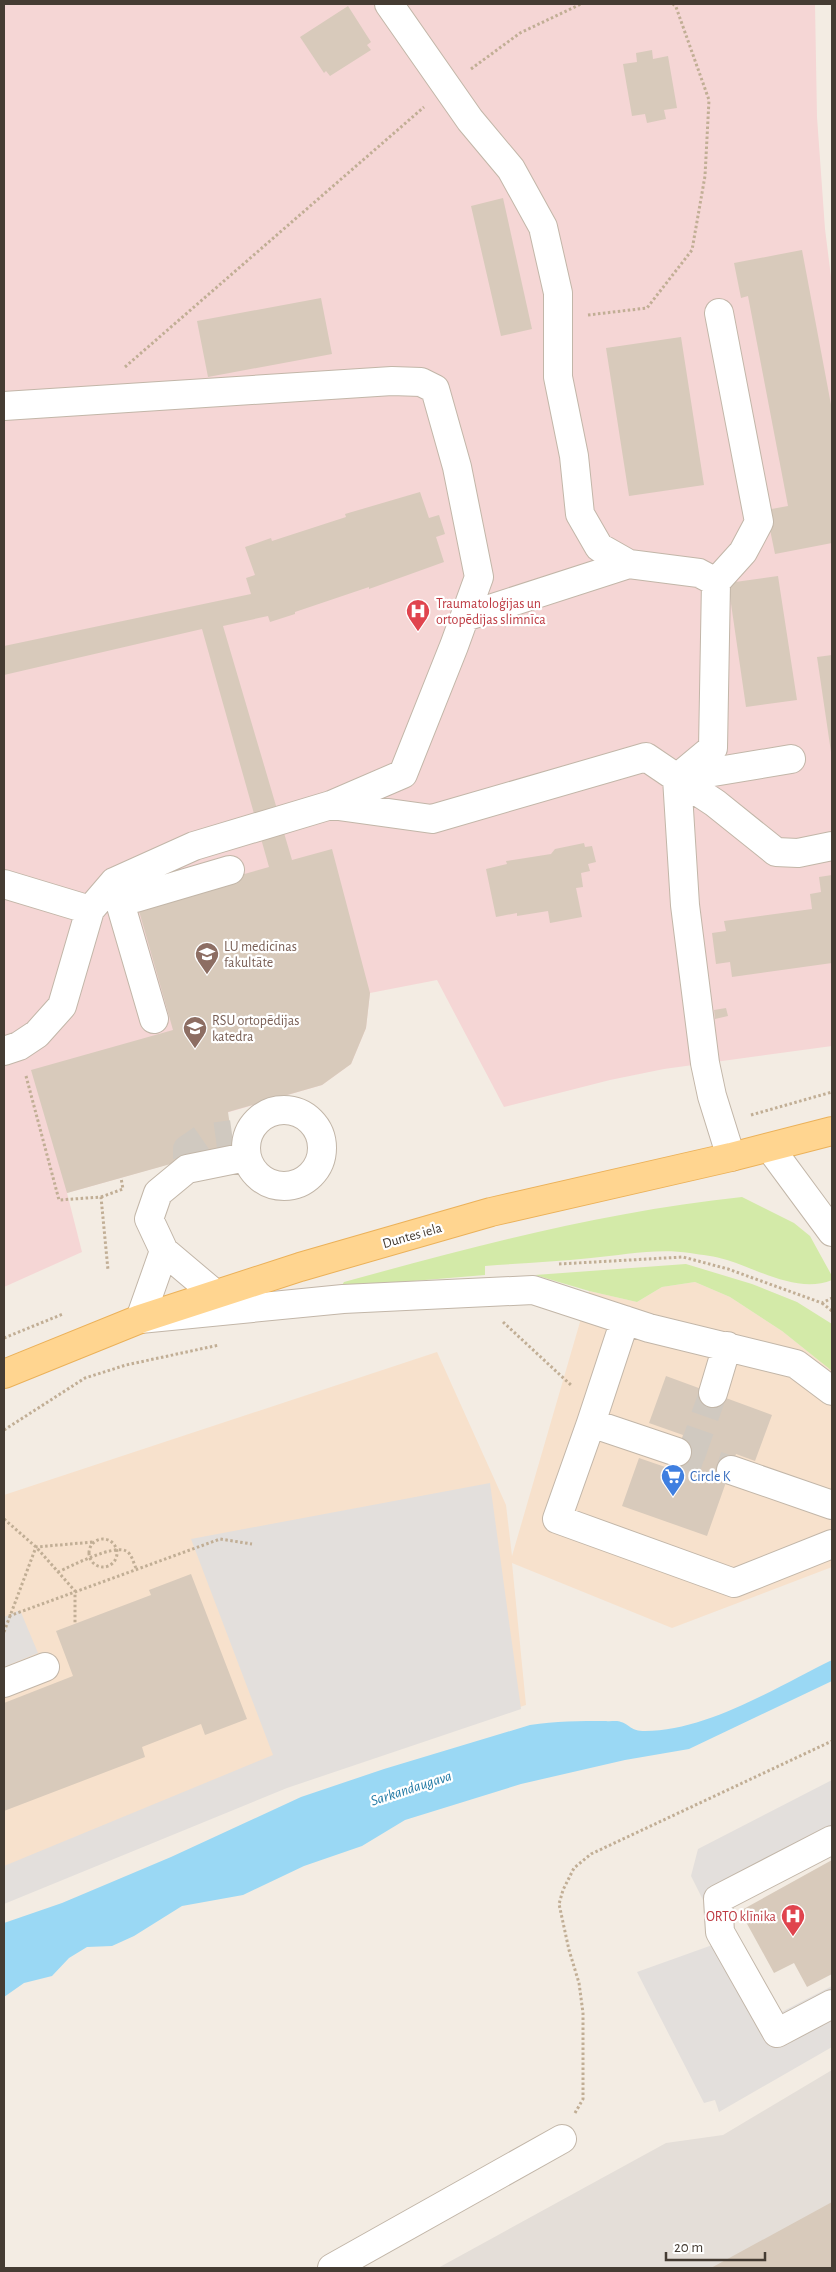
<svg xmlns="http://www.w3.org/2000/svg" width="836" height="2272" font-family="'Alegreya Sans',sans-serif">
	<rect width="100%" height="100%" fill="#f3ece3"/>
	<path fill="#f7e1cc" d="M695,1282L730,1297L782,1331L832,1371V1567L672,1628L512,1563L526,1705L311,1778L4,1898V1495L437,1352L506,1505L512,1556L589,1291L637,1302L662,1287Z"/>
	<path fill="#e4ded8" d="M832,2070V2268H438L666,2143L723,2135Z"/>
	<path fill="#f5d6d5" d="M4,4H815L817,117L825,229L832,285V1046L664,1069L610,1080L504,1107L437,980L370,993L366,1028L351,1064L322,1085L181,1126L180,1161L67,1193L82,1252L4,1287Z"/>
	<path fill="#d3eaa8" d="M742,1197L794,1223L810,1236L832,1276V1280C799,1294 759,1270 727,1260C715,1256 702,1255 690,1253C657,1248 623,1255 591,1258C556,1262 520,1263 485,1266V1275L341,1287L344,1282C475,1246 607,1211 742,1197Z
		M686,1264L752,1284L797,1302L832,1324V1371L782,1331L730,1297L695,1282L662,1287L637,1302L589,1291L535,1275Z"/>
	<path fill="#e3dfdc" d="M490,1483L521,1709L287,1788L4,1904V1866L273,1755L191,1539Z
		M20,1610L38,1653L4,1667V1617Z
		M832,1780V1832L703,1900L691,1876L698,1849Z
		M718,1943L760,2023L832,1986V2047L719,2112L715,2100L704,2103L637,1972Z"/>
	<path fill="#9ad8f4" d="M832,1660V1681L689,1749L625,1760L521,1784L405,1820L362,1846L304,1866L243,1895L182,1906L134,1936L112,1946L87,1947L69,1958L52,1976L24,1983L4,1997V1923L62,1903L171,1857L301,1797L384,1769L530,1725C555,1721 580,1721 606,1721C610,1722 617,1720 621,1722C631,1725 630,1731 645,1731C707,1731 777,1687 832,1660Z"/>
	<path fill="#d8cabb" d="M348,6L371,42L367,45L371,50L330,76L326,71L324,73L300,37Z
		M652,50L653,59L668,56L677,108L664,110L666,119L647,123L645,114L632,116L623,64L637,62L636,53Z
		M503,198L532,329L501,336L471,206Z
		M802,250L832,410V543L775,554L766,510L788,506L748,296L741,298L734,263Z
		M321,298L332,354L208,377L197,321Z
		M681,337L704,485L629,496L606,348Z
		M420,492L429,518L439,515L445,534L436,537L444,562L369,589V587L295,612V614L270,622L268,616L223,626L292,860L332,849L370,993L366,1028L351,1064L322,1085L228,1112L232,1140L217,1151L67,1193L31,1070L173,1030L137,904L269,867L202,629L4,675V646L251,594L246,578L255,575L245,547L271,538L272,541L346,517L345,514Z
		M778,576L797,700L746,707L728,583Z
		M832,655V752H831L817,657Z
		M584,843L585,847L592,846L596,862L588,864L590,871L581,873L583,887L576,888L582,917L550,923L548,911L517,916V913L496,917L486,869L507,864L506,861L551,854L555,849Z
		M832,875V963L732,977L730,962L716,964L712,933L726,931L724,921L812,909L810,894L821,892L819,877Z
		M726,1008L728,1016L715,1019L714,1010Z
		M666,1376L772,1415L755,1461L736,1454L707,1536L622,1506L639,1458L671,1469L683,1435L649,1423Z
		M191,1574L247,1719L205,1735L201,1724L142,1747L145,1757L4,1811V1703L73,1676L56,1631L151,1595L149,1590Z
		M832,1860V1974L807,1987L794,1963L774,1973L740,1911Z
		M832,2202V2268H711Z"/>
	<g fill="none" stroke-linecap="round" stroke-linejoin="round">
		<path stroke="#d0c9c0" stroke-width="28" stroke-dasharray="28 14" stroke-linecap="butt" d="M187,1159V1149L203,1138L232,1134
			M677,1452L731,1470
			M691,1456L713,1393"/>
		<g stroke="#c2b6a8" stroke-width="30">
			<path id="minor" d="M389,4L470,120L511,169L543,227L558,293V377L574,456L580,514L599,547L629,564L699,573L716,582L713,748L677,778
				M4,406L392,381L421,382L435,389L457,467L479,577L454,646L403,774L331,805L194,846L114,882L90,910L62,1006L37,1034L19,1046L4,1051
				M716,582L743,552L759,522L719,313
				M465,617L629,564
				M791,759L677,778L715,803L776,852L798,853L832,846
				M331,805L432,819L646,757L677,778L685,905L705,1063L712,1096L731,1157
				M114,882L154,1019
				M114,882L135,898L230,870
				M4,884L90,910
				M246 1148a38 38 0 1 1 76 0a38 38 0 1 1-76 0Z
				M770,1148L832,1232
				M164,1251L149,1219L158,1193L187,1169L246,1157
				M215,1294L164,1251L140,1319L343,1299L533,1290L649,1328L796,1364L832,1391
				M625,1320L591,1423L557,1519L734,1583L832,1544
				M713,1393L727,1346
				M591,1423L677,1452
				M731,1470L832,1505
				M4,1683L45,1667
				M832,1840L718,1899L720,1932L777,2033L832,2004
				M332,2268L562,2139"/>
		</g>
		<g stroke="#ebb159" stroke-width="30">
			<path id="major" d="M4,1374L140,1319L300,1267L491,1212L731,1157L832,1131"/>
		</g>
		<path stroke="#c1ae95" stroke-width="3" stroke-dasharray="2.5 2.5" stroke-linecap="butt" d="M471,69L520,33L581,4
			M588,315L647,308L692,250L705,176L709,100L676,7L673,4
			M125,367L424,107
			M26,1076L59,1200L101,1197L108,1270
			M751,1115L832,1092
			M101,1197L123,1189L121,1178
			M559,1264L683,1257L728,1269L822,1303L832,1298
			M822,1303L832,1311
			M503,1322L572,1386
			M4,1338L63,1314
			M4,1430L85,1378L126,1365L219,1345
			M4,1519L36,1547L75,1591V1623
			M89 1553a14 14 0 1 1 28 0a14 14 0 1 1-28 0Z
			M58,1572C71,1566 114,1544 126,1551C132,1554 133,1562 136,1568
			M9,1616L220,1539L252,1544
			M4,1632L36,1547L93,1542
			M575,2113L583,2099V2013L579,1983L569,1950L559,1904L563,1890L574,1868L591,1854L832,1741"/>
		<use href="#minor" stroke="#fff" stroke-width="28"/>
		<use href="#major" stroke="#ffd590" stroke-width="28"/>
	</g>
	<defs>
		<g id="hospital-pin" transform="scale(1.25)"><path d="M0 17L-7.5 6A9.5 9.5 0 1 1 7.5 6Z" fill="#e0444e" stroke="#fff"/><path d="M-5-5h3v3.5h4V-5h3V5h-3V1.5h-4V5h-3Z" fill="#fff"/></g>
		<g id="school-pin" transform="scale(1.25)"><path d="M0 17L-7.5 6A9.5 9.5 0 1 1 7.5 6Z" fill="#8d6e63" stroke="#fff"/><path d="M0-5L7-2L0 1L-7-2ZM-4 1L0 2.5L4 1V4Q0 6-4 4Z" fill="#fff"/></g>
		<g id="supermarket-pin" transform="scale(1.25)"><path d="M0 17L-7.5 6A9.5 9.5 0 1 1 7.5 6Z" fill="#3f7fe0" stroke="#fff"/><path d="M-6-5.5h2.5l.6 2H6L4.5 2H-2.5L-4.4-4H-6ZM-1.5 3.2a1.3 1.3 0 1 0 .1 0ZM3 3.2a1.3 1.3 0 1 0 .1 0Z" fill="#fff"/></g>
	</defs>
	<g fill-rule="evenodd">
		<use href="#hospital-pin" x="418" y="611"/>
		<use href="#school-pin" x="207" y="954"/>
		<use href="#school-pin" x="195" y="1028"/>
		<use href="#supermarket-pin" x="673" y="1476"/>
		<use href="#hospital-pin" x="793" y="1916"/>
	</g>
	<g text-anchor="middle" stroke-width="4.5" stroke-linejoin="round" paint-order="stroke">
		<g font-size="14" fill="#be3a42" stroke="#fff" text-anchor="start">
			<text x="436" y="608">Traumatoloģijas un<tspan x="436" dy="16">ortopēdijas slimnīca</tspan></text>
			<text x="776" y="1921" text-anchor="end">ORTO klīnika</text>
		</g>
		<g font-size="14" fill="#785e54" stroke="#fff" text-anchor="start">
			<text x="224" y="951">LU medicīnas<tspan x="224" dy="16">fakultāte</tspan></text>
			<text x="212" y="1025">RSU ortopēdijas<tspan x="212" dy="16">katedra</tspan></text>
		</g>
		<g font-size="14" fill="#453c33" stroke="#fff">
			<text transform="translate(412 1235) rotate(-16)" y="5">Duntes iela</text>
		</g>
		<g font-size="14" fill="#366cbe" stroke="#fff" text-anchor="start">
			<text x="690" y="1481">Circle K</text>
		</g>
		<g font-size="15" font-style="italic" fill="#247ba6" stroke="#fff">
			<text transform="translate(411 1788) rotate(-18)" y="5">Sarkandaugava</text>
		</g>
	</g>
	<rect width="836" height="2272" fill="none" stroke="#453c33" stroke-width="10"/>
	<path d="M666 2252v8h99v-8" fill="none" stroke="#453c33" stroke-width="2.5"/>
	<text x="674" y="2252" font-size="15" fill="#453c33" stroke="#ffffff" stroke-width="4" paint-order="stroke">20 m</text>
</svg>
